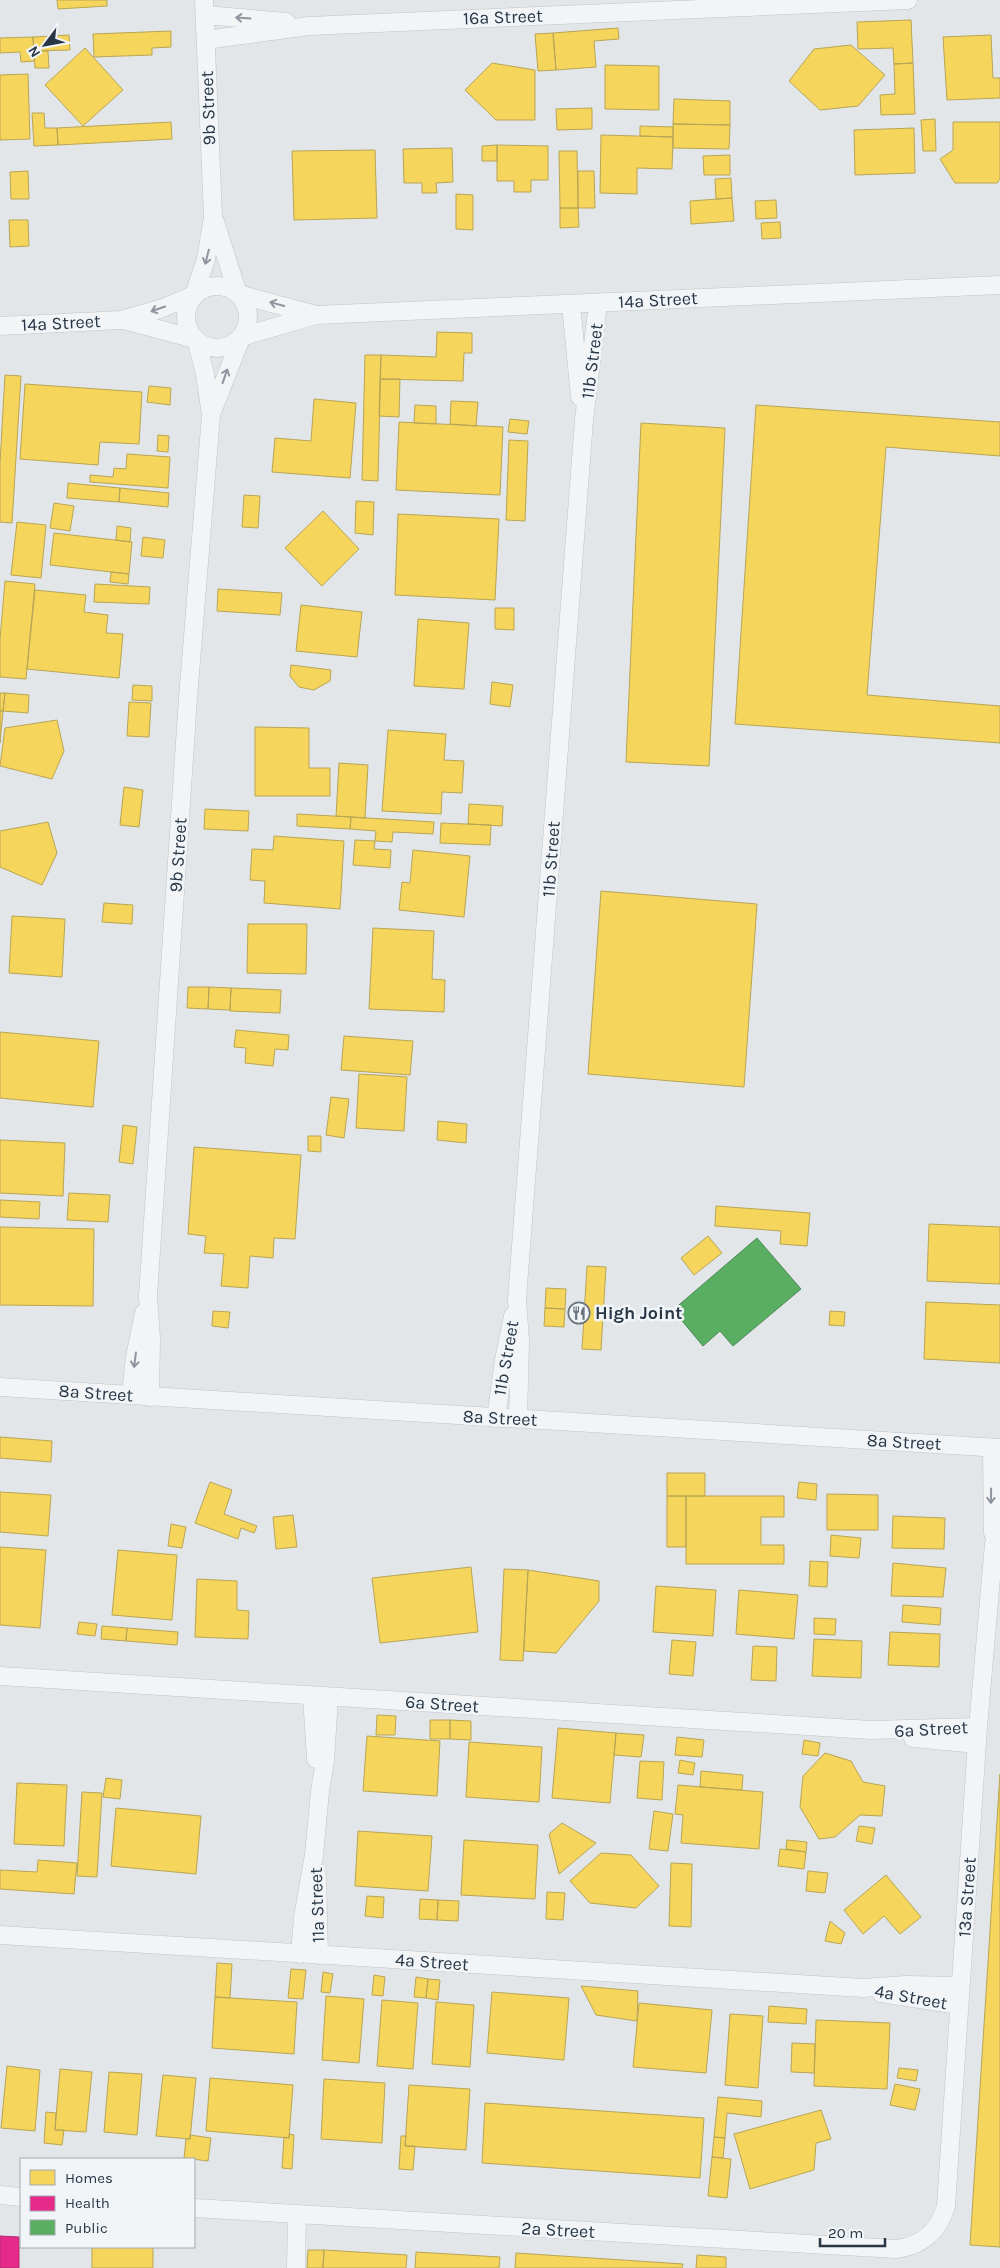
<svg xmlns="http://www.w3.org/2000/svg" width="1000" height="2268" font-family="Karla,sans-serif">
	<rect width="100%" height="100%" fill="#e3e6e9"/>
	<path fill="#f6d55c" stroke="#b8a555" d="M57,0H107V6L58,9Z
		M911,20L913,63L894,64L893,48L858,49L857,22Z
		M618,28L619,39L594,41L596,67L556,70L553,33Z
		M171,31V47L152,48V55L94,57L93,34Z
		M553,33L556,70L538,71L535,34Z
		M69,35L70,50L34,51L33,37Z
		M991,35L993,78H1000V98L947,100L943,37Z
		M33,37L34,61L21,62L20,52L0,53V38Z
		M851,45L885,75L858,106L820,110L789,81L814,49Z
		M85,48L123,90L83,126L45,85Z
		M34,51H48L49,68H35Z
		M492,63L535,70V120H496L465,90Z
		M913,63L915,114L881,115L880,95L895,94L894,64Z
		M605,65L659,66V110L605,109Z
		M28,74L30,139L0,140V75Z
		M674,99L730,101V125L673,124Z
		M592,108V129L557,130L556,109Z
		M32,113H44L45,128H57L58,145L34,146Z
		M935,119L936,151H923L921,120Z
		M171,122L172,139L58,145L57,128Z
		M953,122H1000V179L997,183H955L940,159L953,150Z
		M673,124L730,125L729,149L673,148Z
		M640,126L673,127V137L640,136Z
		M914,128L915,173L855,175L854,130Z
		M601,135L673,137L672,169L637,168V194L600,193Z
		M497,145V161H482V146Z
		M497,145L548,146V180H531V192H514V181H497Z
		M452,148L453,182L436,183L437,193H422V183H404L403,149Z
		M375,150L377,218L294,220L292,151Z
		M559,151H577L578,208H560Z
		M730,155V175H704L703,156Z
		M28,171L29,199H11L10,172Z
		M578,171H594L595,208H578Z
		M731,178L732,198L716,199L715,179Z
		M456,194L473,195V230L456,229Z
		M732,198L734,221L691,224L690,201Z
		M776,200L777,218L756,219L755,201Z
		M560,208H578L579,227L560,228Z
		M9,220H28L29,246L10,247Z
		M780,222L781,238L762,239L761,223Z
		M437,332L472,333V353H464L463,381L380,379L381,355L436,357Z
		M365,355H381L378,481L362,480Z
		M5,375L21,376L12,523L0,522V463Z
		M380,379H400L399,417L379,416Z
		M25,384L142,392L139,444L100,442L98,465L20,459Z
		M149,386L171,388L170,405L147,402Z
		M314,399L356,403L350,478L272,472L275,438L311,441Z
		M451,401L478,402L476,426L450,424Z
		M415,405L436,406V424L414,423Z
		M756,405L1000,422V456L886,447L867,695L1000,706V743L735,724Z
		M510,419L529,421L527,434L508,432Z
		M399,422L503,427L500,495L396,490Z
		M641,423L725,428L709,766L626,762Z
		M158,435L169,436L168,452L157,451Z
		M509,440L528,441L525,521L506,520Z
		M127,454L170,457L168,488L90,482V475L113,477L114,468L126,469Z
		M68,483L120,488L119,502L67,498Z
		M120,488L169,493L168,507L119,502Z
		M244,495L260,496L258,528L242,527Z
		M356,501L374,502L373,535L355,533Z
		M54,503L74,506L70,531L50,528Z
		M323,511L359,549L322,586L285,548Z
		M398,514L499,519L495,600L395,595Z
		M17,522L46,525L41,578L11,575Z
		M117,526L131,528L130,542L116,540Z
		M54,533L132,542L129,574L50,565Z
		M143,537L165,540L163,558L141,556Z
		M111,572L129,574L128,584L110,582Z
		M5,581L35,584L26,679L0,677V639Z
		M95,584L150,587L149,604L94,602Z
		M218,589L282,593L280,615L217,611Z
		M35,590L86,595L84,612L108,615L106,633L123,634L119,678L27,669Z
		M301,605L362,612L357,657L296,651Z
		M495,608H514V630L495,629Z
		M418,619L469,623L464,689L414,686Z
		M291,665L331,670L330,681L314,690L299,687L290,676Z
		M492,682L513,685L510,707L490,704Z
		M133,685L152,686V701L132,700Z
		M0,693H5L3,711H0Z
		M5,693L29,695L28,713L3,711Z
		M129,702L151,703L149,737L127,736Z
		M0,711H3L0,743Z
		M57,720L64,751L52,779L0,766L5,728Z
		M255,727L309,728V768H330V796H255Z
		M388,730L446,734L444,760L464,761L462,793L442,792L441,814L382,811Z
		M339,763L368,765L365,818L336,816Z
		M124,787L143,790L139,827L120,825Z
		M469,804L503,806L502,826L468,824Z
		M205,809L249,811L248,831L204,829Z
		M297,814L351,817L350,829L297,826Z
		M351,817L434,822L433,834L393,832L392,842L375,841L376,831L350,829Z
		M48,822L57,853L42,885L0,867V831Z
		M441,823L491,825L490,845L440,843Z
		M274,836L344,841L340,909L264,903L265,881L250,880L252,849L273,850Z
		M355,840L375,841L374,849L391,850L390,868L353,865Z
		M413,850L470,856L464,917L399,910L402,882L410,883Z
		M601,891L757,904L744,1087L588,1074Z
		M104,903L133,905L132,924L102,922Z
		M12,916L65,919L62,977L9,973Z
		M248,924H307L306,974L247,973Z
		M373,928L434,931L432,979L445,980L444,1012L369,1009Z
		M188,987H209L208,1009L187,1008Z
		M209,987L231,988L230,1010L208,1009Z
		M231,988L281,990L280,1013L230,1011Z
		M236,1030L289,1035L288,1050L275,1049L273,1066L245,1063L246,1048L234,1047Z
		M0,1032L99,1041L93,1107L0,1098Z
		M344,1036L413,1041L410,1075L341,1070Z
		M359,1074L407,1077L404,1131L356,1128Z
		M331,1097L349,1099L344,1138L326,1135Z
		M438,1121L467,1124L466,1143L437,1140Z
		M123,1125L137,1127L133,1164L119,1162Z
		M308,1136H321V1152L308,1151Z
		M0,1140L65,1143L63,1196L0,1193Z
		M194,1147L301,1155L295,1239L274,1238L273,1258L250,1256L248,1288L221,1286L224,1254L204,1253L206,1236L188,1234Z
		M69,1193L110,1195L108,1222L67,1220Z
		M0,1200L40,1202L39,1219L0,1217Z
		M716,1206L810,1213L807,1246L780,1244L781,1231L715,1226Z
		M929,1224L1000,1227V1284L927,1281Z
		M0,1227L94,1229L93,1306L0,1305Z
		M708,1236L722,1253L694,1275L681,1258Z
		M587,1266L606,1267L601,1350L582,1349Z
		M546,1288L566,1289L565,1309L545,1308Z
		M926,1302L1000,1305V1363L924,1359Z
		M545,1308L565,1309L564,1327L544,1326Z
		M213,1311L230,1312L228,1328L212,1326Z
		M830,1311L845,1312L844,1326L829,1325Z
		M0,1437L52,1441L51,1462L0,1458Z
		M667,1473H705V1496H667Z
		M210,1482L232,1490L224,1514L257,1526L254,1533L241,1528L238,1539L195,1523Z
		M799,1482L817,1484L816,1500L797,1498Z
		M0,1492L51,1495L48,1536L0,1532Z
		M827,1494L878,1495V1530H827Z
		M667,1496H686V1547H667Z
		M686,1496H784V1517H761V1545H784V1564H686Z
		M293,1515L297,1547L276,1549L273,1517Z
		M893,1516L945,1518L944,1549L892,1548Z
		M171,1524L186,1527L182,1548L168,1546Z
		M831,1535L861,1538L859,1558L830,1556Z
		M0,1547L46,1550L40,1628L0,1625Z
		M118,1550L177,1555L172,1620L112,1615Z
		M810,1561L828,1562L827,1587L809,1586Z
		M893,1563L946,1568L943,1597L891,1596Z
		M471,1567L478,1632L380,1643L372,1578Z
		M504,1569L528,1570L523,1661L500,1660Z
		M528,1570L599,1581V1601L556,1653L524,1651Z
		M197,1579L237,1581V1610L249,1611L248,1639L195,1637Z
		M656,1586L716,1590L713,1636L653,1632Z
		M739,1590L798,1595L794,1639L736,1634Z
		M903,1605L941,1608L940,1625L902,1622Z
		M814,1618L836,1619L835,1635L814,1634Z
		M79,1622L97,1624L95,1636L77,1634Z
		M102,1626L127,1628L126,1641L101,1639Z
		M127,1628L178,1632L177,1645L126,1641Z
		M890,1632L940,1634L939,1667L888,1665Z
		M814,1639L862,1641L861,1678L812,1676Z
		M672,1640L696,1642L693,1676L669,1674Z
		M753,1646L777,1647L776,1681L751,1680Z
		M377,1715L396,1716L395,1735H376Z
		M430,1720H450V1739H430Z
		M450,1720L471,1721V1740L450,1739Z
		M558,1728L616,1733L610,1803L552,1798Z
		M616,1733L644,1735L641,1757L614,1755Z
		M367,1736L440,1741L437,1796L363,1791Z
		M677,1737L704,1740L702,1757L675,1755Z
		M804,1740L820,1743L818,1756L802,1754Z
		M469,1742L542,1747L539,1802L466,1797Z
		M825,1753L851,1761L863,1782L885,1786L882,1816L860,1815L835,1837L819,1839L800,1807L803,1776Z
		M680,1760L695,1763L693,1775L678,1773Z
		M640,1761L664,1762L662,1800L637,1798Z
		M701,1771L743,1775L742,1790L700,1787Z
		M1000,1774V2247L970,2245Z
		M106,1778L122,1780L120,1799L103,1797Z
		M17,1783L67,1785L64,1846L14,1844Z
		M678,1785L763,1792L759,1849L681,1843L683,1815L675,1814Z
		M82,1792L102,1793L97,1877L77,1876Z
		M116,1808L201,1816L196,1874L111,1866Z
		M654,1811L673,1814L668,1851L649,1849Z
		M562,1823L596,1843L559,1874L549,1834Z
		M859,1826L875,1828L872,1844L856,1841Z
		M358,1831L432,1836L428,1891L355,1886Z
		M464,1840L538,1845L535,1899L461,1895Z
		M787,1840L807,1842L806,1852L786,1849Z
		M780,1849L806,1852L804,1869L778,1866Z
		M601,1853L631,1855L659,1886L636,1908L590,1903L570,1881Z
		M38,1860L77,1863L74,1894L0,1889V1870L37,1872Z
		M671,1863L692,1864L691,1927L669,1926Z
		M808,1871L828,1873L825,1893L806,1891Z
		M886,1875L921,1917L900,1934L884,1916L863,1934L844,1910Z
		M547,1892L565,1893L563,1920L546,1919Z
		M367,1896L384,1897L383,1918L365,1916Z
		M420,1899L438,1900L437,1920L419,1919Z
		M438,1900L459,1901L458,1921L437,1920Z
		M830,1921L845,1933L841,1944L825,1941Z
		M217,1963L232,1964L230,1998L215,1997Z
		M291,1969L306,1970L303,1999L288,1998Z
		M323,1972L333,1974L330,1993L321,1992Z
		M374,1975L385,1977L383,1996L372,1995Z
		M416,1977L428,1979L426,1998L414,1997Z
		M428,1979L440,1980L438,2000L426,1998Z
		M581,1986L638,1991L637,2021L596,2015Z
		M492,1992L569,1998L564,2060L487,2053Z
		M326,1996L364,1999L359,2063L322,2060Z
		M215,1997L297,2002L294,2054L212,2048Z
		M382,2000L418,2003L413,2069L377,2066Z
		M436,2002L474,2005L470,2067L432,2064Z
		M639,2003L712,2010L706,2073L633,2067Z
		M769,2006L807,2009L806,2024L768,2022Z
		M730,2014L763,2016L758,2088L725,2085Z
		M816,2020L890,2023L887,2089L814,2086Z
		M792,2043L815,2044L814,2073L791,2072Z
		M7,2066L40,2070L35,2131L1,2128Z
		M899,2068L918,2070L916,2081L897,2078Z
		M60,2069L92,2072L86,2132L55,2130Z
		M109,2072L142,2074L137,2135L104,2132Z
		M163,2075L196,2078L190,2139L156,2136Z
		M210,2078L293,2085L289,2138L206,2131Z
		M324,2079L385,2083L382,2143L321,2139Z
		M895,2084L920,2089L915,2110L890,2105Z
		M409,2085L470,2089L466,2150L405,2146Z
		M718,2097L762,2101L761,2117L727,2113L725,2138L714,2137Z
		M485,2103L704,2118L700,2178L482,2163Z
		M821,2110L831,2139L816,2143L814,2170L750,2189L734,2134Z
		M46,2112L56,2113L55,2130H64L62,2145L44,2143Z
		M289,2134L294,2135L292,2169L282,2168L284,2137L289,2138Z
		M190,2135L211,2138L208,2161L184,2158L186,2139H190Z
		M401,2136H406L405,2146H415L413,2170L399,2169Z
		M714,2137L725,2138L723,2158L712,2157Z
		M712,2157L731,2159L727,2198L708,2196Z
		M92,2247H153V2268H92Z
		M308,2250H324L323,2268H307Z
		M324,2250L407,2255L406,2268H323Z
		M416,2252L500,2257L499,2268H415Z
		M516,2253L683,2264L682,2268H515Z
		M697,2255L726,2257V2268H696Z"/>
	<path fill="#e7298a" stroke="#ae2d75" d="M0,2236L19,2237V2268H0Z"/>
	<path fill="#5aae61" stroke="#4b8a59" d="M757,1238L801,1289L733,1346L720,1331L703,1346L673,1310Z"/>
	<g fill="none" stroke-linecap="round" stroke-linejoin="round">
		<g stroke="#c1c4c7" stroke-width="19">
			<path id="street" d="M205,15L286,22
				M206,40L309,26L908,0
				M215,222L238,294L316,315
				M186 317a31 31 0 1 1 62 0a31 31 0 1 1-62 0Z
				M571,304L580,397
				M124,320L195,339
				M0,326L121,320L160,309L194,295L206,259L213,217L204,0
				M241,337L316,315L1000,285
				M212,412L241,338
				M0,1387L1000,1448
				M131,1395L135,1357L144,1313
				M150,1397L151,1338L148,1296L188,698L211,415L205,374L196,339
				M496,1418L504,1360L513,1316
				M518,1419L520,1341L517,1299L584,420L598,303
				M992,1448L993,1533
				M0,1676L871,1730L978,1727
				M312,1696L316,1759
				M913,1738L977,1744
				M317,1876L319,1955
				M0,1935L863,1988L906,1985L960,1986
				M300,1954L303,1917L314,1855L320,1791L325,1761L329,1697
				M881,1993L959,2005
				M0,2195L21,2197
				M194,2208L896,2249C922,2246 939,2231 946,2206L978,1727L994,1544L1000,1518
				M296,2268L297,2214"/>
		</g>
		<use href="#street" stroke="#f3f4f6" stroke-width="18"/>
	</g>
	<defs><path id="oneway-shaft" d="M-6 0H5M1.5-3L5.5 0L1.5 3" fill="none" stroke-width="1.6" stroke-linecap="round" stroke-linejoin="round" transform="scale(1.25)"/></defs>
	<g stroke="#8e959e">
		<use href="#oneway-shaft" transform="translate(243 18) rotate(-176)"/>
		<use href="#oneway-shaft" transform="translate(207 257) rotate(104)"/>
		<use href="#oneway-shaft" transform="translate(277 304) rotate(-165)"/>
		<use href="#oneway-shaft" transform="translate(158 309) rotate(161)"/>
		<use href="#oneway-shaft" transform="translate(225 376) rotate(-71)"/>
		<use href="#oneway-shaft" transform="translate(135 1360) rotate(97)"/>
		<use href="#oneway-shaft" transform="translate(991 1496) rotate(91)"/>
	</g>
	<defs>
		<g id="restaurant-ring" transform="scale(1.125)"><circle r="9.5" fill="#f1f5f8" stroke="#69747e" stroke-width="1.5"/><path d="M-5-6h1v4h1v-4h1v4h1v-4h1v5L-1.5 .5V6h-2V.5L-5-1ZM5-6V6H3V1.5H1.5Q1.5-4 5-6Z" fill="#69747e"/></g>
	</defs>
	<g fill-rule="evenodd">
		<use href="#restaurant-ring" x="579" y="1313"/>
	</g>
	<g text-anchor="middle" stroke-width="5" stroke-linejoin="round" paint-order="stroke">
		<g font-size="18" fill="#283645" stroke="#f1f5f8">
			<text transform="translate(503 17) rotate(-2)" y="6">16a Street</text>
			<text transform="translate(208 108) rotate(-92)" y="6">9b Street</text>
			<text transform="translate(658 300) rotate(-3)" y="6">14a Street</text>
			<text transform="translate(61 323) rotate(-3)" y="6">14a Street</text>
			<text transform="translate(592 361) rotate(-83)" y="6">11b Street</text>
			<text transform="translate(178 855) rotate(-86)" y="6">9b Street</text>
			<text transform="translate(551 859) rotate(-86)" y="6">11b Street</text>
			<text transform="translate(506 1358) rotate(-80)" y="6">11b Street</text>
			<text transform="translate(96 1393) rotate(4)" y="6">8a Street</text>
			<text transform="translate(500 1418) rotate(3)" y="6">8a Street</text>
			<text transform="translate(904 1442) rotate(3)" y="6">8a Street</text>
			<text transform="translate(442 1704) rotate(4)" y="6">6a Street</text>
			<text transform="translate(931 1729) rotate(-3)" y="6">6a Street</text>
			<text transform="translate(967 1897) rotate(-86)" y="6">13a Street</text>
			<text transform="translate(317 1905) rotate(-92)" y="6">11a Street</text>
			<text transform="translate(432 1962) rotate(4)" y="6">4a Street</text>
			<text transform="translate(911 1997) rotate(10)" y="6">4a Street</text>
			<text transform="translate(558 2230) rotate(3)" y="6">2a Street</text>
		</g>
		<g font-size="18" font-weight="bold" fill="#283645" stroke="#f1f5f8" text-anchor="start">
			<text x="595" y="1319">High Joint</text>
		</g>
	</g>
	<rect x="20" y="2158" width="175" height="90" fill="#f1f5f8" stroke="#a1a9b0"/>
	<rect x="30" y="2170" width="25" height="15" fill="#f6d55c" stroke="#a1a9b0"/>
	<text x="65" y="2183" font-size="15" fill="#283645">Homes</text>
	<rect x="30" y="2196" width="25" height="15" fill="#e7298a" stroke="#a1a9b0"/>
	<text x="65" y="2208" font-size="15" fill="#283645">Health</text>
	<rect x="30" y="2220" width="25" height="15" fill="#5aae61" stroke="#a1a9b0"/>
	<text x="65" y="2233" font-size="15" fill="#283645">Public</text>
	<g transform="translate(45 45) rotate(238)" stroke="#f1f5f8" stroke-width="4" paint-order="stroke">
	<path d="M0-4L9 19L0 12L-9 19Z" fill="#283645"/>
	<text y="-8" font-size="14" font-weight="bold" text-anchor="middle" fill="#283645">N</text>
	</g>
	<path d="M820 2238v8h65v-8" fill="none" stroke="#283645" stroke-width="2.5"/>
	<text x="828" y="2238" font-size="15" fill="#283645" stroke="#f1f5f8" stroke-width="4" paint-order="stroke">20 m</text>
</svg>
